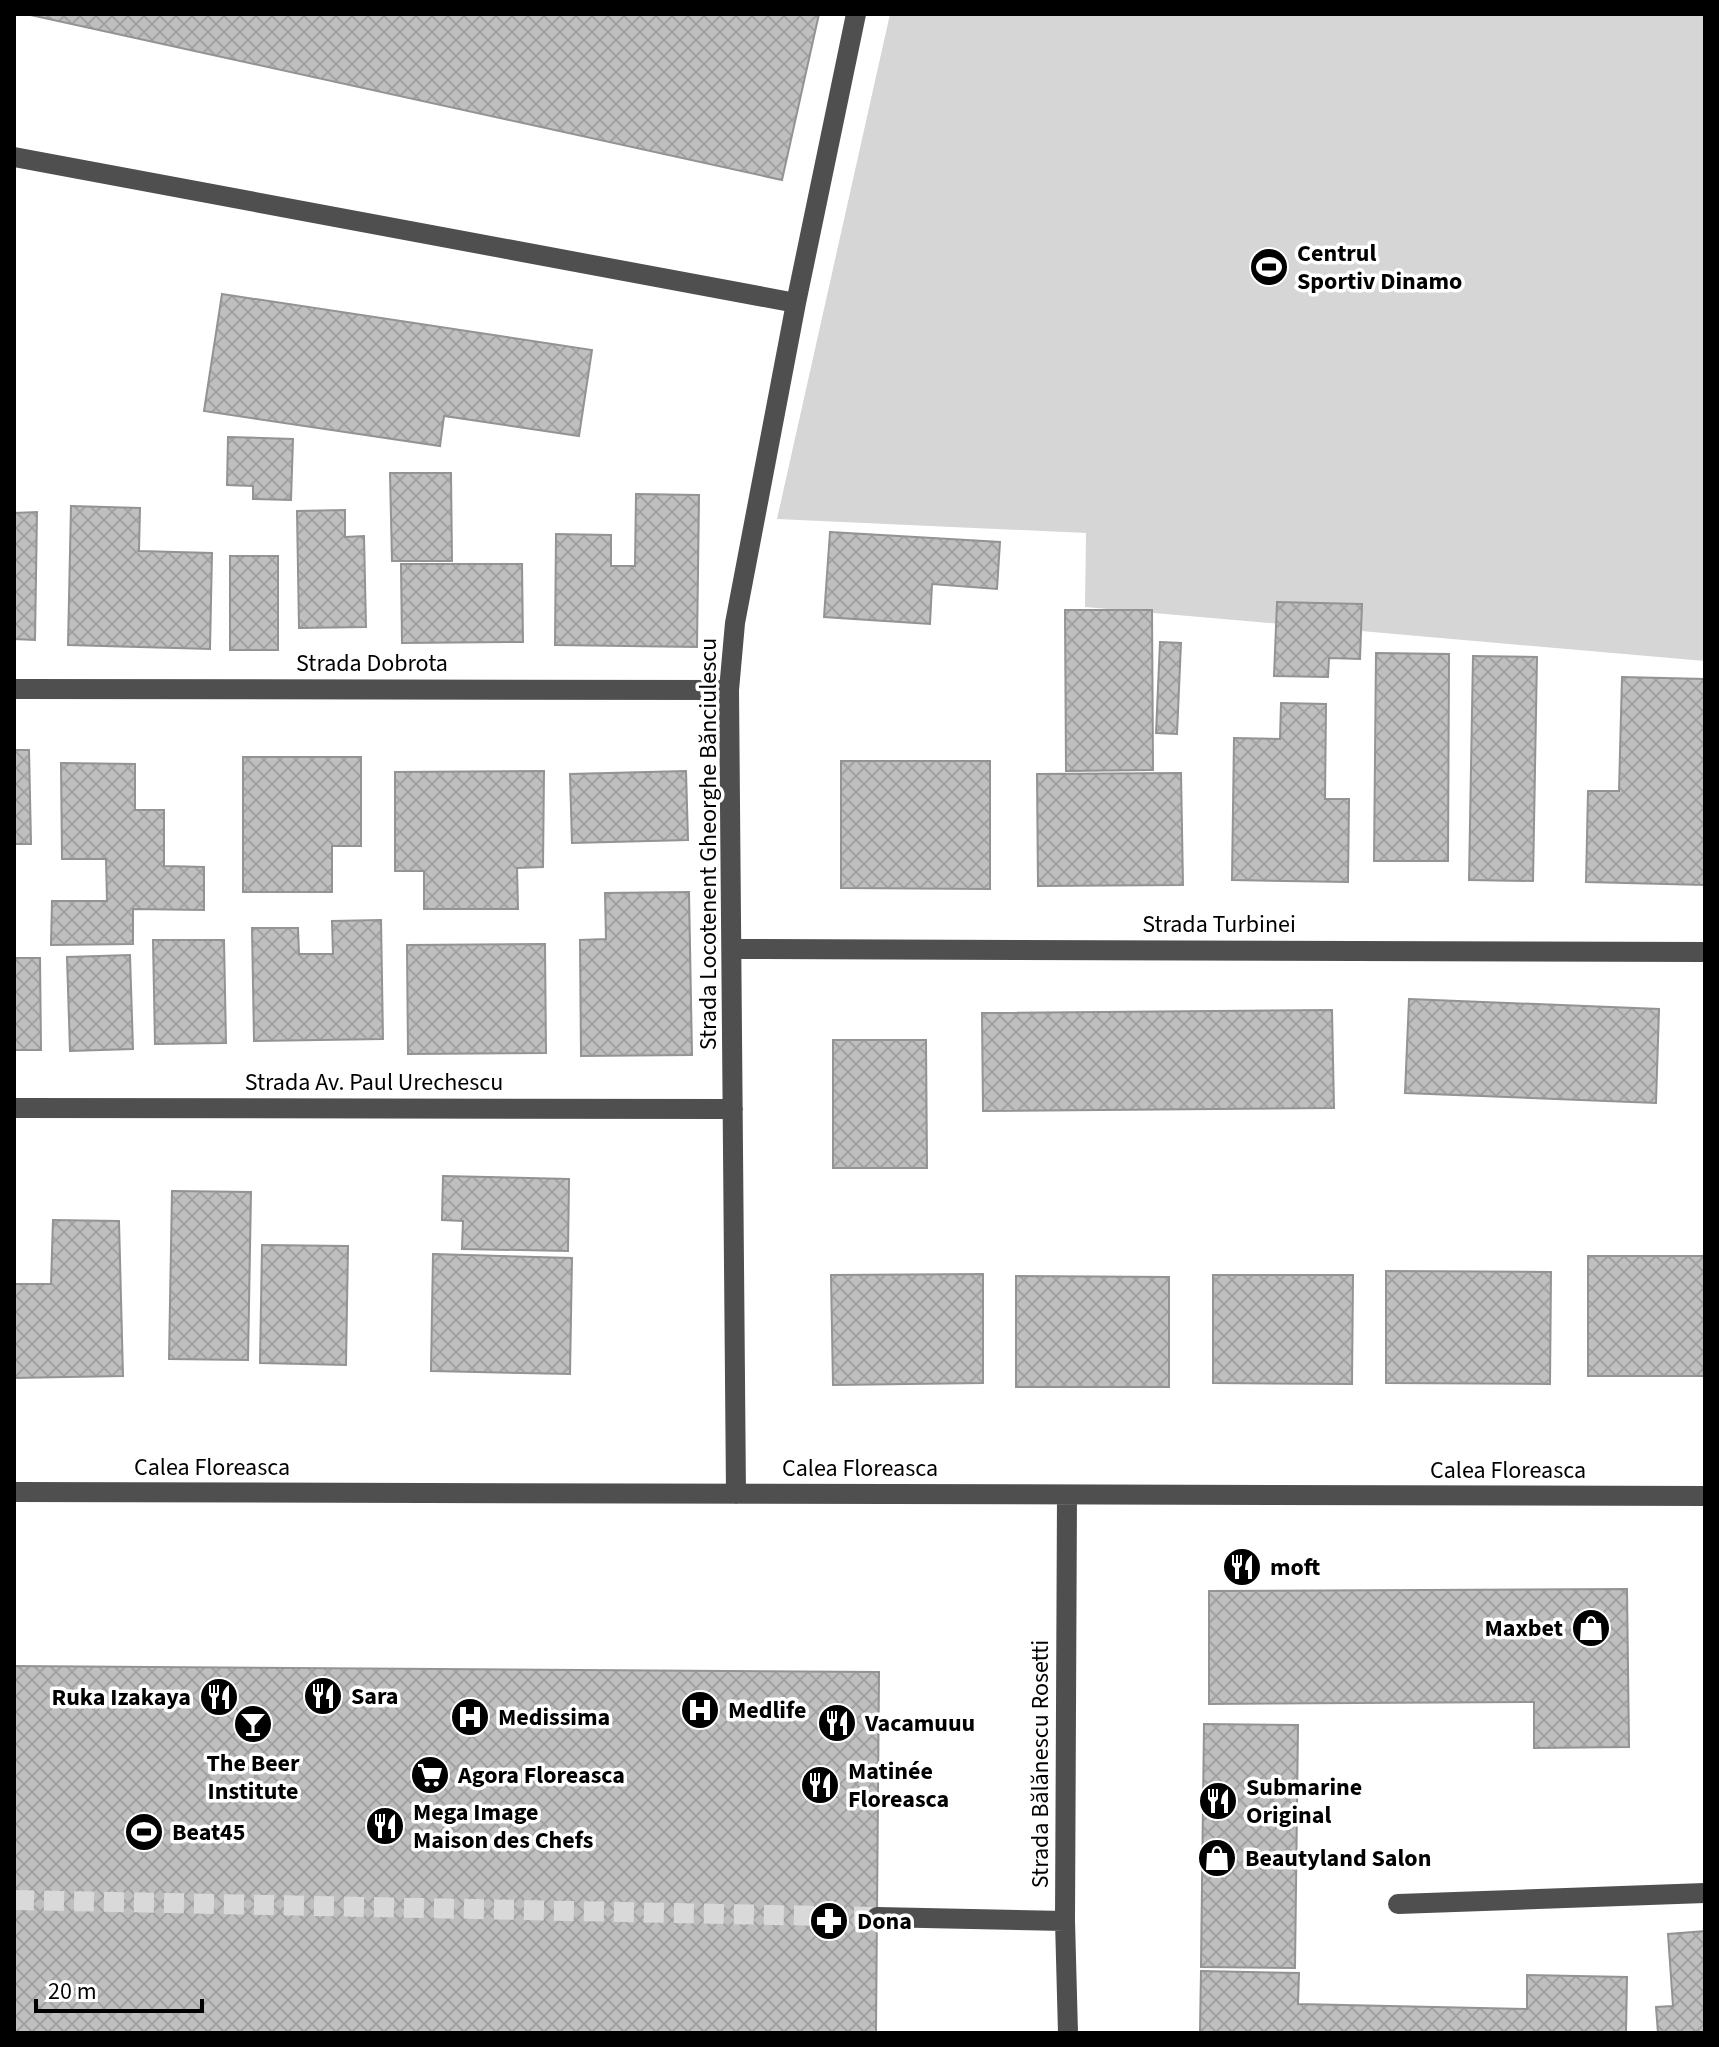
<svg xmlns="http://www.w3.org/2000/svg" width="1719" height="2047" font-family="'Source Sans 3',sans-serif">
	<defs>
		<pattern id="building-cross-hatch" width="8" height="8" patternUnits="userSpaceOnUse" patternTransform="scale(2)"><rect width="8" height="8" fill="#bfbfbf"/><path d="M0 0l8 8M0 8l8-8" fill="none" stroke="#a2a2a2"/></pattern>
	</defs>
	<rect width="100%" height="100%" fill="#fff"/>
	<path fill="#d6d6d6" d="M890,14H1705V661L1085,607L1086,533L777,519Z"/>
	<path fill="url(#building-cross-hatch)" stroke="#939393" stroke-width="2" d="M26,14H819L782,180Z
		M222,294L592,350L579,436L444,416L440,446L204,411Z
		M228,437L293,439L291,500L253,499V486L227,485Z
		M390,473H451L452,561H392Z
		M636,494L699,495L697,647L555,645L556,534L611,535V566H635Z
		M71,506L140,508L139,551L212,553L210,649L68,645Z
		M345,510V537L364,536L366,627L299,628L297,511Z
		M37,512L35,640L14,639V513Z
		M830,532L1000,542L997,589L932,584L930,624L824,617Z
		M230,556H278V650H230Z
		M401,564H522L523,642L402,643Z
		M1277,602L1362,604L1360,659L1329,658L1328,677L1274,676Z
		M1065,610H1152L1153,770L1066,771Z
		M1160,642L1181,643L1177,734L1156,733Z
		M1376,653L1449,654L1448,861H1374Z
		M1473,656L1537,657L1533,881L1469,880Z
		M1622,677L1705,679V885L1586,882L1588,791H1619Z
		M1281,703L1326,704L1325,799H1349L1348,882L1232,880L1234,738L1280,739Z
		M14,750H29L31,844H14Z
		M243,757H361V846H332V892H243Z
		M841,761H990V889L841,888Z
		M61,763L135,764V810H164V866L204,867V910L133,909V944L51,945L52,901H107L106,859H62Z
		M544,771L543,867L517,868L518,909H424V871H395V772Z
		M686,771L688,840L572,843L570,774Z
		M1181,773L1183,885L1038,886L1037,774Z
		M689,892L692,1055L581,1056L580,940L606,939L605,893Z
		M381,920L383,1039L254,1041L252,928H298L299,954H333L332,921Z
		M153,940H224L226,1043L155,1044Z
		M545,944L546,1053L408,1054L407,945Z
		M130,955L133,1049L70,1051L67,957Z
		M14,958H40L41,1050H14Z
		M1409,999L1659,1009L1656,1103L1405,1093Z
		M1332,1010L1334,1108L983,1111L982,1013Z
		M833,1040H926L927,1168H833Z
		M443,1176L569,1179L568,1251L462,1249L463,1221L442,1220Z
		M172,1191L251,1192L248,1360L169,1359Z
		M53,1220L119,1221L123,1376L14,1378V1284H51Z
		M262,1245L348,1246L346,1365L260,1363Z
		M433,1254L572,1258L570,1374L431,1371Z
		M1588,1256H1705V1376H1588Z
		M1386,1271L1551,1272L1550,1384L1386,1383Z
		M983,1274V1383L833,1385L831,1275Z
		M1213,1275H1353L1352,1384L1213,1383Z
		M1016,1276L1169,1277V1387H1016Z
		M1627,1589L1629,1747L1534,1748V1702L1209,1704V1591Z
		M14,1666L879,1672L876,2033H14Z
		M1204,1724L1298,1725L1295,1968L1201,1967Z
		M1705,1931V2033H1658L1656,2007L1673,2006L1668,1934Z
		M1201,1971L1299,1973L1298,2004L1527,2009V1975L1627,1977L1626,2033H1200Z"/>
	<g fill="none" stroke-linecap="round" stroke-linejoin="round">
		<path stroke="#d9d9d9" stroke-width="20" stroke-dasharray="20 10" stroke-linecap="butt" d="M14,1900L877,1917"/>
		<path stroke="#4f4f4f" stroke-width="20" d="M14,157L796,303
			M14,689L729,690
			M732,949L1705,952
			M14,1108L733,1109
			M14,1492L1705,1496
			M736,1494L729,690L735,623L796,303L856,14
			M1067,1495L1065,1921L1068,2033
			M1398,1904L1705,1893
			M877,1917L1065,1921"/>
	</g>
	<defs>
		<g id="stadium-disc" transform="scale(2)"><circle r="9.5" fill="#000" stroke="#fff"/><path d="M0-5a6.5 5 0 1 0 0 10a6.5 5 0 1 0 0-10ZM-3.5-1.8h7v3.6h-7Z" fill="#fff"/></g>
		<g id="restaurant-disc" transform="scale(2)"><circle r="9.5" fill="#000" stroke="#fff"/><path d="M-5-6h1v4h1v-4h1v4h1v-4h1v5L-1.5 .5V6h-2V.5L-5-1ZM5-6V6H3V1.5H1.5Q1.5-4 5-6Z" fill="#fff"/></g>
		<g id="shop-disc" transform="scale(2)"><circle r="9.5" fill="#000" stroke="#fff"/><path d="M-5-2.5h2.3a2.7 3.5 0 0 1 5.4 0H5L5.5 6h-11ZM-1.5-2.5h3a1.5 2.3 0 0 0-3 0Z" fill="#fff"/></g>
		<g id="hospital-disc" transform="scale(2)"><circle r="9.5" fill="#000" stroke="#fff"/><path d="M-5-5h3v3.5h4V-5h3V5h-3V1.5h-4V5h-3Z" fill="#fff"/></g>
		<g id="bar-disc" transform="scale(2)"><circle r="9.5" fill="#000" stroke="#fff"/><path d="M-6-5H6L.8 .8V4.5H3.5V6h-7V4.5H-.8V.8Z" fill="#fff"/></g>
		<g id="supermarket-disc" transform="scale(2)"><circle r="9.5" fill="#000" stroke="#fff"/><path d="M-6-5.5h2.5l.6 2H6L4.5 2H-2.5L-4.4-4H-6ZM-1.5 3.2a1.3 1.3 0 1 0 .1 0ZM3 3.2a1.3 1.3 0 1 0 .1 0Z" fill="#fff"/></g>
		<g id="pharmacy-disc" transform="scale(2)"><circle r="9.5" fill="#000" stroke="#fff"/><path d="M-2-6h4v4h4v4h-4v4h-4v-4h-4v-4h4Z" fill="#fff"/></g>
	</defs>
	<g fill-rule="evenodd">
		<use href="#stadium-disc" x="1269" y="267"/>
		<use href="#restaurant-disc" x="1242" y="1567"/>
		<use href="#shop-disc" x="1591" y="1628"/>
		<use href="#restaurant-disc" x="323" y="1696"/>
		<use href="#restaurant-disc" x="219" y="1697"/>
		<use href="#hospital-disc" x="700" y="1710"/>
		<use href="#hospital-disc" x="470" y="1717"/>
		<use href="#restaurant-disc" x="837" y="1723"/>
		<use href="#bar-disc" x="253" y="1724"/>
		<use href="#supermarket-disc" x="430" y="1775"/>
		<use href="#restaurant-disc" x="820" y="1785"/>
		<use href="#restaurant-disc" x="1218" y="1801"/>
		<use href="#restaurant-disc" x="385" y="1826"/>
		<use href="#stadium-disc" x="144" y="1832"/>
		<use href="#shop-disc" x="1217" y="1858"/>
		<use href="#pharmacy-disc" x="829" y="1921"/>
	</g>
	<g text-anchor="middle" stroke-width="7" stroke-linejoin="round" paint-order="stroke">
		<g font-size="24" font-weight="bold" fill="#000" stroke="#fff" text-anchor="start">
			<text x="1297" y="261">Centrul<tspan x="1297" dy="28">Sportiv Dinamo</tspan></text>
			<text x="1270" y="1575">moft</text>
			<text x="1563" y="1636" text-anchor="end">Maxbet</text>
			<text x="351" y="1704">Sara</text>
			<text x="191" y="1705" text-anchor="end">Ruka Izakaya</text>
			<text x="728" y="1718">Medlife</text>
			<text x="498" y="1725">Medissima</text>
			<text x="865" y="1731">Vacamuuu</text>
			<text x="253" y="1771" text-anchor="middle">The Beer<tspan x="253" dy="28">Institute</tspan></text>
			<text x="848" y="1779">Matinée<tspan x="848" dy="28">Floreasca</tspan></text>
			<text x="458" y="1783">Agora Floreasca</text>
			<text x="1246" y="1795">Submarine<tspan x="1246" dy="28">Original</tspan></text>
			<text x="413" y="1820">Mega Image<tspan x="413" dy="28">Maison des Chefs</tspan></text>
			<text x="172" y="1840">Beat45</text>
			<text x="1245" y="1866">Beautyland Salon</text>
			<text x="857" y="1929">Dona</text>
		</g>
		<g font-size="24" fill="#000" stroke="#fff">
			<text x="372" y="671">Strada Dobrota</text>
			<text transform="translate(708 844) rotate(-90)" y="8">Strada Locotenent Gheorghe Bănciulescu</text>
			<text x="1219" y="932">Strada Turbinei</text>
			<text x="374" y="1090">Strada Av. Paul Urechescu</text>
			<text x="212" y="1475">Calea Floreasca</text>
			<text x="860" y="1476">Calea Floreasca</text>
			<text x="1508" y="1478">Calea Floreasca</text>
			<text transform="translate(1040 1764) rotate(-90)" y="8">Strada Bălănescu Rosetti</text>
		</g>
	</g>
	<rect width="1719" height="2047" fill="none" stroke="#000000" stroke-width="32"/>
	<path d="M36 1999v12h166v-12" fill="none" stroke="#000000" stroke-width="4"/>
	<text x="48" y="1999" font-size="24" fill="#000000" stroke="#ffffff" stroke-width="6" paint-order="stroke">20 m</text>
</svg>
